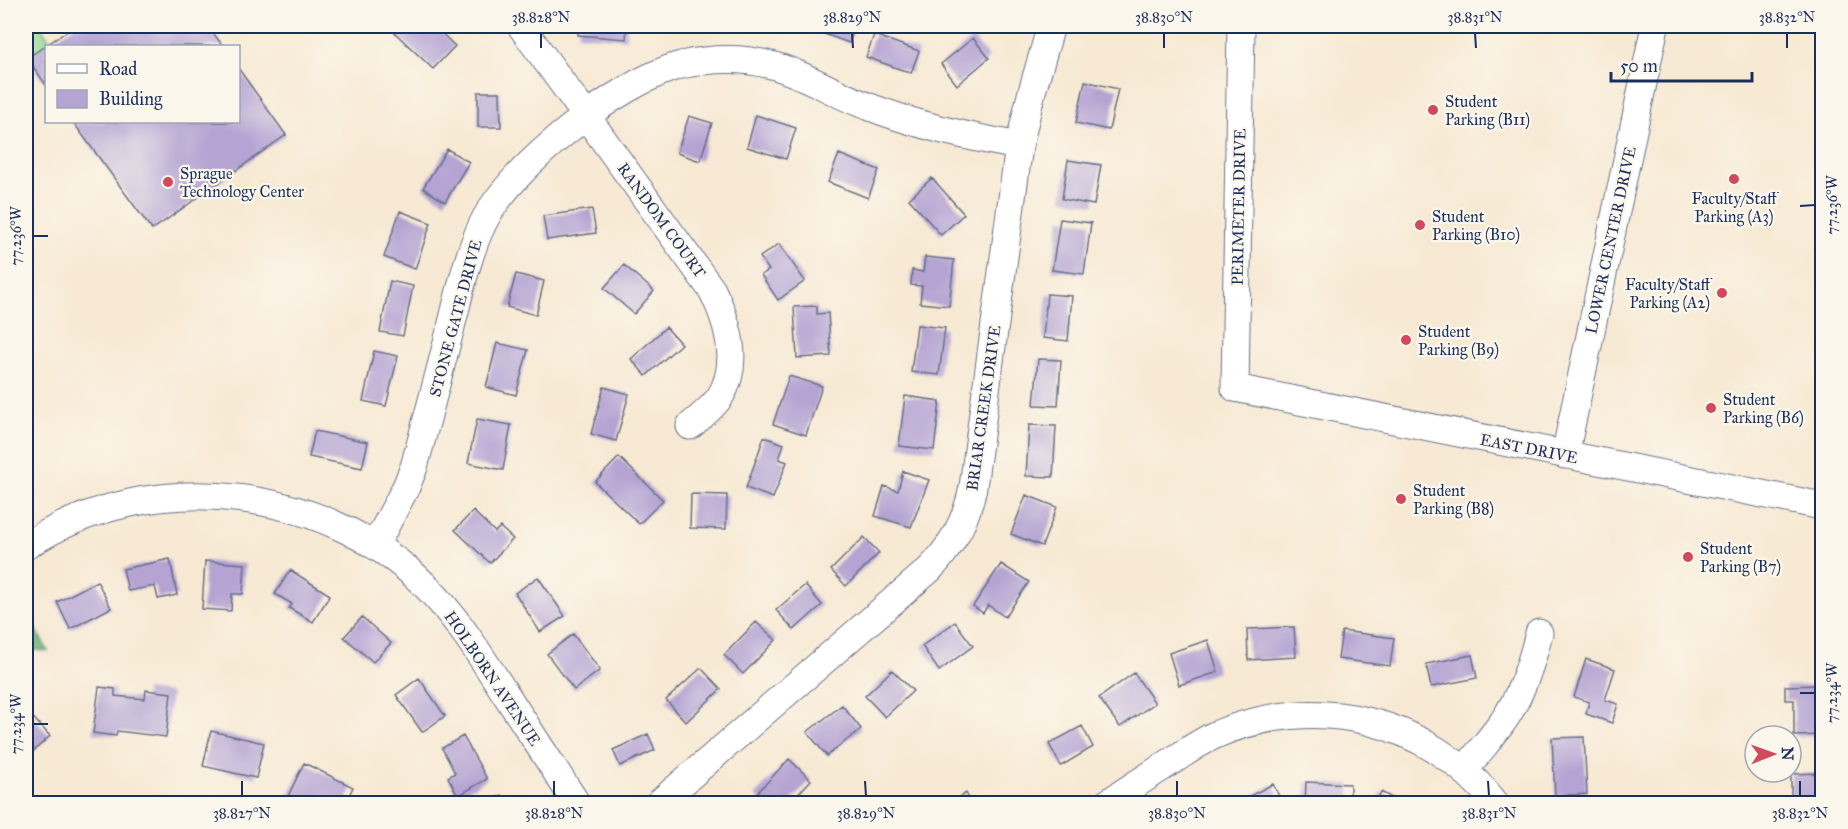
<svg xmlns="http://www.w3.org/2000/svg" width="1848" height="829" font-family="'IM FELL Great Primer',serif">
	<rect width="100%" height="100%" fill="#fbf7ec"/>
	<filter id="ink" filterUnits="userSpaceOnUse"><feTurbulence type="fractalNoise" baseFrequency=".0167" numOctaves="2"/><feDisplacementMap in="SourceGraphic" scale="12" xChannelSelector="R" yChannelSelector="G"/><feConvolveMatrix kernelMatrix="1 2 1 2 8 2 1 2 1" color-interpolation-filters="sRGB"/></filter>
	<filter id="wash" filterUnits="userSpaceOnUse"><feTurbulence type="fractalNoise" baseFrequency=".008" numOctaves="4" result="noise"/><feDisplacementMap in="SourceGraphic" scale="24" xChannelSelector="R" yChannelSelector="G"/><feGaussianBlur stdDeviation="1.35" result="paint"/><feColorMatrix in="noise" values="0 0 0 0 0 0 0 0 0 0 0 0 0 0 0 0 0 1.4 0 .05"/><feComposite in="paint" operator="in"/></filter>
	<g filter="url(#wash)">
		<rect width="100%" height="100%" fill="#f7e9d3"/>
		<path fill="#93dc96" stroke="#57867a" stroke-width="1.5" d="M26,26H40L51,42L26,60Z"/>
		<path fill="#76bc7f" stroke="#48766e" stroke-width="1.5" d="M26,612L48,651L26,649Z"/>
		<g id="blocks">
			<path fill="#b4a3d3" d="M75,26H208L223,46H46V85L27,58Z
				M398,26H434L455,46L433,69L393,31Z
				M579,26H627L626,39L578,35Z
				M809,26H855L849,43L808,28Z
				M874,35L919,51L911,73L866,57Z
				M973,38L989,58L957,85L941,64Z
				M238,68L286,135L152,230L73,122H238Z
				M1085,81L1118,89L1109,130L1076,123Z
				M478,92H500L501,127H478Z
				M756,115L796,128L786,159L747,147Z
				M689,116L712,123L700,161L677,153Z
				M447,149L469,162L445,202L423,188Z
				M839,154L879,170L868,198L828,182Z
				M1068,160L1101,165L1094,205L1062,199Z
				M932,178L964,214L941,235L909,199Z
				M592,209L596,233L547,240L543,216Z
				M400,211L431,223L415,269L384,257Z
				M1060,219L1091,223L1084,274L1052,270Z
				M779,244L805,281L778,300L761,275L769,270L760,257Z
				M925,257L954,260L949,306L920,303L922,286L911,285L912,270L923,272Z
				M624,265L654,291L634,314L604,288Z
				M516,274L544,281L536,315L507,307Z
				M390,281L413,286L403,336L380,332Z
				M1047,294L1072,296L1068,341L1043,338Z
				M817,306V314L828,313L831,356L797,358L794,307Z
				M917,325L945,328L939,375L911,372Z
				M666,327L681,344L646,376L631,359Z
				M497,343L528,350L516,395L486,387Z
				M374,351L398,356L386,406L363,401Z
				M1038,359L1061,360L1058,406L1034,405Z
				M789,376L822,386L806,435L773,424Z
				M604,387L629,394L616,441L591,434Z
				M905,396L940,401L934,450L899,446Z
				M477,419L511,425L503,470L468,463Z
				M1029,425L1056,426L1053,477L1026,476Z
				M315,431L368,442L362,468L309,457Z
				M764,437L784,444L779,459L787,462L773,498L746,488Z
				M619,457L663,500L639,524L595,482Z
				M903,471L929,480L911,527L875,516L884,486L898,491Z
				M691,494L727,495L726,529L690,528Z
				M1026,495L1057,507L1042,546L1011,534Z
				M473,511L495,532L500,527L513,539L490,563L455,530Z
				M864,537L879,553L846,586L831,570Z
				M170,559L177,595L158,599L155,586L128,591L123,569Z
				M205,561L245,564L243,594H232L231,611L202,609Z
				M1001,564L1029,582L1005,617L988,605L983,613L973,606Z
				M290,570L330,595L313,622L289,608L292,604L275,594Z
				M538,577L565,616L540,632L515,593Z
				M97,581L111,608L70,629L57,602Z
				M805,585L822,605L794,630L776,610Z
				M362,617L391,643L373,662L344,637Z
				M756,622L776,640L743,674L724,655Z
				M955,622L973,646L939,671L922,646Z
				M1294,627L1296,657L1248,660L1247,629Z
				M1342,631L1394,638L1390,666L1338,659Z
				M573,634L600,670L574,690L547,654Z
				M1208,640L1218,672L1179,685L1169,653Z
				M1472,655L1477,678L1431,687L1426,664Z
				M1586,659L1615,669L1605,700L1618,704L1612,723L1586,714L1589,702L1574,697Z
				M701,668L721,689L686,722L666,700Z
				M892,670L913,691L885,717L865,696Z
				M1134,673L1155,703L1120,727L1099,698Z
				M419,678L445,716L422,732L396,695Z
				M1821,685L1822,735L1794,736V700H1785V686Z
				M99,687L115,689V696L145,699L146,690L171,693L166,737L117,731L116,736L93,733Z
				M842,705L861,729L827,756L807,732Z
				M26,710L50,736L26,758Z
				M1082,726L1093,747L1061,766L1049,744Z
				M211,731L264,743L256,778L203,766Z
				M648,734L655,750L620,766L613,750Z
				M463,736L487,779L458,796L448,777L455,773L442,748Z
				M1584,737L1587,794L1555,796L1552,738Z
				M789,759L811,780L789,804H764L755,795Z
				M304,763L353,787L345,804H304L288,796Z
				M1820,773L1821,804H1791V774Z
				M1306,782L1350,784V804H1305Z
				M1273,784L1283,804H1234Z
				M1381,792L1403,804H1375Z
				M966,793L972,804H949Z
				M502,795L506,804H482Z"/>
		</g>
	</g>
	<g filter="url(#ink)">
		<use href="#blocks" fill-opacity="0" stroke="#687087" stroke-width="1.5"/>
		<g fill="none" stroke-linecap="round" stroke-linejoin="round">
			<g stroke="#687087" stroke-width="29">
				<path id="minor" d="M521,26L712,290C728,322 741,363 720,397C712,408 701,417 690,426
					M1241,26L1235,388L1822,506
					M1565,455L1655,26
					M26,546C151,463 336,485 437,598C462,626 482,658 503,690C528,728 552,766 577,804
					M375,546L406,487L414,467C427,420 439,374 451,327C460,292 467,256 483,223C511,166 620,81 681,65C711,58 741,57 771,65C803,73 831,92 862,104C915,125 964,136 1019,146
					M1465,770C1477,754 1490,739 1502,723C1521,696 1531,665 1539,633
					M658,804L930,569C952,546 967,519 973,487L1019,146L1031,95L1051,26
					M1106,804C1128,789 1150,775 1172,761C1186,752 1200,742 1215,735C1315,692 1428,718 1496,804"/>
			</g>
			<use href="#minor" stroke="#fff" stroke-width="27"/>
		</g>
	</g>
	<path fill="none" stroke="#1b2f5e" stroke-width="2" d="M541,33V48M852,33L853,48M1164,33V48M1475,33L1476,48M1787,33V48M1800,206L1815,205M33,236H48M1800,693H1815M33,724H48M242,781V796M554,781V796M865,781L866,796M1177,781V796M1488,781L1489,796M1800,781V796"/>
	<g fill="#d1495b" stroke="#fbf7ec" stroke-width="2">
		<circle cx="1433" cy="110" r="6"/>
		<circle cx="1734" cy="179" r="6"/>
		<circle cx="168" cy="182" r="6"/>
		<circle cx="1420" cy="225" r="6"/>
		<circle cx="1722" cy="293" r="6"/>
		<circle cx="1406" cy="340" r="6"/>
		<circle cx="1711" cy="408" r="6"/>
		<circle cx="1401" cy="499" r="6"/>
		<circle cx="1688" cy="557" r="6"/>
	</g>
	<g text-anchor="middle" stroke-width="4.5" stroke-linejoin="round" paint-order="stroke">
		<g font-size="16" fill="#1b2f5e" stroke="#fbf7ec" text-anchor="start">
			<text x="1445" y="107">Student<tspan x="1445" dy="18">Parking (B11)</tspan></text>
			<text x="180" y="179">Sprague<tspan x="180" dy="18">Technology Center</tspan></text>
			<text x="1734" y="204" text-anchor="middle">Faculty/Staff<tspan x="1734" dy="18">Parking (A3)</tspan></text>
			<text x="1432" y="222">Student<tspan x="1432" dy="18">Parking (B10)</tspan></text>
			<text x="1710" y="290" text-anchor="end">Faculty/Staff<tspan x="1710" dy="18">Parking (A2)</tspan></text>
			<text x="1418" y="337">Student<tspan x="1418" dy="18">Parking (B9)</tspan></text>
			<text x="1723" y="405">Student<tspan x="1723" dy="18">Parking (B6)</tspan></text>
			<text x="1413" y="496">Student<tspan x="1413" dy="18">Parking (B8)</tspan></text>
			<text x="1700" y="554">Student<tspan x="1700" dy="18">Parking (B7)</tspan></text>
		</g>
		<g font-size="16" fill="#1b2f5e" stroke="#fbf7ec">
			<text transform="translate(1238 207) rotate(-89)" y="6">PERIMETER DRIVE</text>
			<text transform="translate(662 220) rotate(54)" y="6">RANDOM COURT</text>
			<text transform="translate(1610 240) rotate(-78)" y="6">LOWER CENTER DRIVE</text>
			<text transform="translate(455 318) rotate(-75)" y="6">STONE GATE DRIVE</text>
			<text transform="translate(983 408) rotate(-82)" y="6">BRIAR CREEK DRIVE</text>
			<text transform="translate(1529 448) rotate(11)" y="6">EAST DRIVE</text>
			<text transform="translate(493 678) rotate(56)" y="6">HOLBORN AVENUE</text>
		</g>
	</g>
	<rect width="1848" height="829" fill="none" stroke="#fbf7ec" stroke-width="66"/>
	<rect x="45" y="45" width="195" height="78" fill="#fbf7ec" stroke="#a1a7b3" stroke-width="1.5"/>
	<rect x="57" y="64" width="30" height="9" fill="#ffffff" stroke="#a1a7b3" stroke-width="1.5"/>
	<text x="99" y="75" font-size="18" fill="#1b2f5e">Road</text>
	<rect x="57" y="90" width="30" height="18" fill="#b4a3d3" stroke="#a1a7b3" stroke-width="1.5"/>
	<text x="99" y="105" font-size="18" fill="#1b2f5e">Building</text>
	<g transform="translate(1773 754) rotate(89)"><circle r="28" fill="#fbf7ec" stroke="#a1a7b3" stroke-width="1.5"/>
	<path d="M0-4.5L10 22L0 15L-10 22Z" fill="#d1495b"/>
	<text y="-9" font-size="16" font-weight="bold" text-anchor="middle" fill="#1b2f5e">N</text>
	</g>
	<path d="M1611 72v9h141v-9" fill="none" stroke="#1b2f5e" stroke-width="3"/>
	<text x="1620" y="72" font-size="18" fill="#1b2f5e" stroke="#fbf7ec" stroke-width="4.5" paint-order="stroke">50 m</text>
	<rect x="33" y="33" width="1782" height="763" fill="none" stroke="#1b2f5e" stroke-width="2"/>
	<g font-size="15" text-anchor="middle" fill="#1b2f5e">
		<text x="541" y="22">38.828°N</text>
		<text x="852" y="22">38.829°N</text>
		<text x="1164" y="22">38.830°N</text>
		<text x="1475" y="22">38.831°N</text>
		<text x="1787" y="22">38.832°N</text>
		<text transform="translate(1832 205) rotate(-90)" y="5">77.236°W</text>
		<text transform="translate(16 236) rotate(-90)" y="5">77.236°W</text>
		<text transform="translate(1832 693) rotate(-90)" y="5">77.234°W</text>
		<text transform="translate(16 724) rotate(-90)" y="5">77.234°W</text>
		<text x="242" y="818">38.827°N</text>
		<text x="554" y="818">38.828°N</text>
		<text x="866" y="818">38.829°N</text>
		<text x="1177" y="818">38.830°N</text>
		<text x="1489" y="818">38.831°N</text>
		<text x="1800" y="818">38.832°N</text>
	</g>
</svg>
